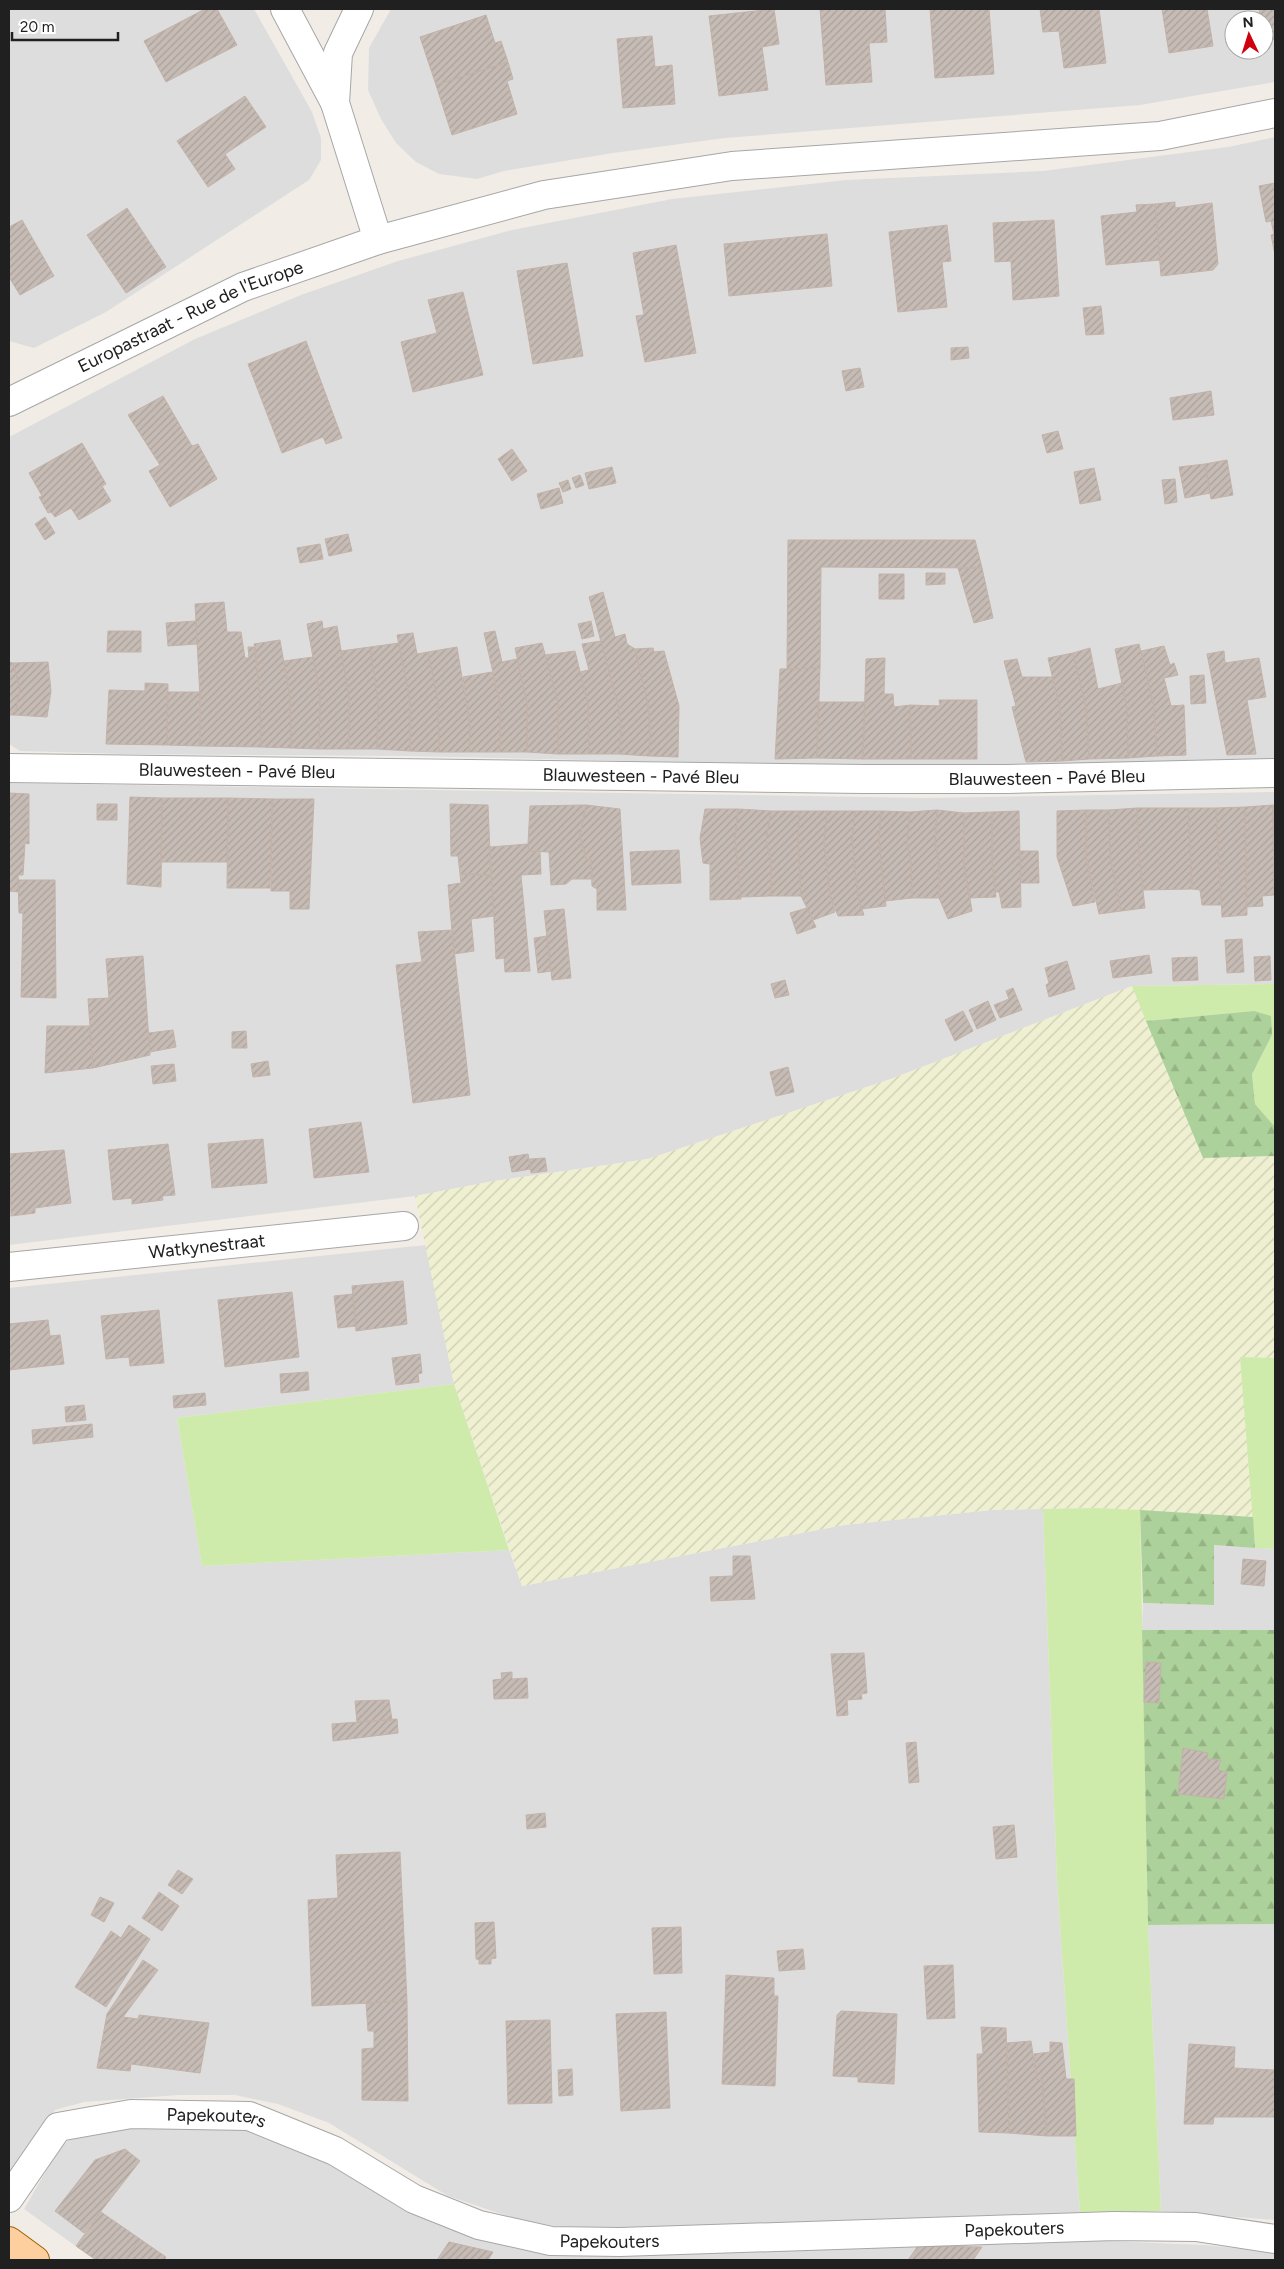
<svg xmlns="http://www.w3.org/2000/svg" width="1284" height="2269" font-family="Figtree,sans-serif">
	<defs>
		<pattern id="farmland-furrows" width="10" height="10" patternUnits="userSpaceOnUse" patternTransform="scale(1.25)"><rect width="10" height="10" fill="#efefd1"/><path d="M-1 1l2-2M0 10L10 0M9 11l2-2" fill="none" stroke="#cdcdb3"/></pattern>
		<pattern id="forest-firs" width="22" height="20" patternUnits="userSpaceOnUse" patternTransform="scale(1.25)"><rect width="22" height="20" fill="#add19a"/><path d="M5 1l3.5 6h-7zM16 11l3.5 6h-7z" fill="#95b384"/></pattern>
		<pattern id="building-hatch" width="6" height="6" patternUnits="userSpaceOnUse" patternTransform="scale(1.25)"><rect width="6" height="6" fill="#c6bcb5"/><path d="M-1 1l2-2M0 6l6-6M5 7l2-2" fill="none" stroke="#aaa19b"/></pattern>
	</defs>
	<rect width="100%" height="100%" fill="#f1ede6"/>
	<path fill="#dedddd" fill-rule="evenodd" d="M9,9H254L312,112L321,138V160L309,180L106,312L34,348L9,341Z
		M391,9H1275V82L1140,105L725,138L613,153L504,171L477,179L439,174L416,162L396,143L381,119L368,90L369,48ZM1234,20H1264V50H1234Z
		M1275,137V759L1163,765L1017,767L772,764L403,756L124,754L20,751L9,744V437L195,339L301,295L398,261L512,230L672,199L846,180L1043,171L1228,147Z
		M9,783L926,798L1275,792V984L1132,986L891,1079L648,1159L494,1181L415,1196L9,1245Z
		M426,1245L454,1384L177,1418L202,1566L509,1550L522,1586L844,1525L992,1510L1043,1509L1057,1880L1080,2214L610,2228L556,2226L516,2219L448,2196L329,2123L278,2104L235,2095H179L84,2102L55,2110L9,2173V1288Z
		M1213,1545L1275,1549V1630H1142L1143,1603L1214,1605Z
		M1275,1924V2220L1161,2211L1148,1925Z
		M107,2126L245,2127L306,2151L389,2197L477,2232L1082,2240L1204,2245L1275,2252V2260H95L24,2209L60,2147L72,2138Z"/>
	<path fill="url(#farmland-furrows)" d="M1132,986L1203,1158L1275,1156V1358L1240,1357L1253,1517L1095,1508L992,1510L844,1525L522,1586L454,1384L415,1196L494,1181L648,1159L891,1079Z"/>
	<path fill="#cfebac" d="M1275,984V1127L1255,1104L1252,1074L1272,1035L1254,1011L1146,1021L1132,986Z
		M1240,1357L1275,1358V1549L1255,1548Z
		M454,1384L509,1550L202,1566L177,1418Z
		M1095,1508L1140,1510L1148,1925L1161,2211L1080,2214L1057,1880L1043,1509Z"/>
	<path fill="url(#forest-firs)" d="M1254,1011L1271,1016L1272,1035L1252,1074L1255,1104L1275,1127V1156L1203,1158L1146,1021Z
		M1140,1510L1253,1517L1255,1548L1214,1545V1605L1143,1603Z
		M1142,1630H1275V1924L1148,1925Z"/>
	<path fill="url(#building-hatch)" stroke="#c3b2a8" d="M205,9H217L237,45L166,82L144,41Z
		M774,9L779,44L762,47L768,90L719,96L709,16Z
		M820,9H885L887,42L869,43L872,82L826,85Z
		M930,9H989L994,74L935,78Z
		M1040,9H1099L1106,63L1064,68L1059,31L1043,32Z
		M1162,9H1207L1213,46L1169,53Z
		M1259,9H1275V39L1265,41L1264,20H1261Z
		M486,15L495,43L501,41L508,62L436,85L420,37Z
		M652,36L655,67L672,65L675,104L623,108L617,39Z
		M508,62L513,79L507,81L517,114L452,135L436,85Z
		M245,96L266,127L225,154L235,169L208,187L177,141Z
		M1275,183V255L1271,235L1274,234L1271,221L1266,222L1259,186Z
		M1175,202V208L1212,203L1218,264L1213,270L1161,276L1155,204Z
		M1155,204L1160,260L1106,265L1101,216L1137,212L1136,205Z
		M127,208L166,267L126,293L87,235Z
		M22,220L54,276L20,295L9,277V227Z
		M1054,220L1059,296L1013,300L1011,261L995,262L993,223Z
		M947,225L951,261L942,262L947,307L898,312L889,232Z
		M827,234L832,286L729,296L724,244Z
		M676,245L696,353L645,362L636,316L644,315L633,253Z
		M567,263L583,356L533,364L517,271Z
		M463,292L483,375L413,392L401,342L437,333L428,300Z
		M1101,306L1104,334L1086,335L1083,308Z
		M306,341L342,438L326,444L323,437L282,453L248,364Z
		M968,347L969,358L951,360V348Z
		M860,368L864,387L846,391L842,371Z
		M1211,391L1214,415L1173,420L1170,398Z
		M163,396L192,446L198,444L217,479L170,507L149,471L160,465L128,415Z
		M1058,431L1063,449L1047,453L1042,435Z
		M82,443L106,484L102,486L111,501L79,520L71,508L55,517L51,512L48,513L39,497L42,496L29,473Z
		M512,449L527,471L512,481L498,459Z
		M1227,460L1233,495L1211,499L1205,464Z
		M1205,464L1210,493L1185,498L1179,467Z
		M612,467L616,483L589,489L585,473Z
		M1094,468L1101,500L1080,504L1074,472Z
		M580,475L584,485L576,488L572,478Z
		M1175,479L1177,502L1165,504L1162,480Z
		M568,480L571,489L563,492L559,483Z
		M559,488L563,503L541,509L537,494Z
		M45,517L55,533L45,540L35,524Z
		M348,534L352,551L329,556L325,539Z
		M788,540H975L982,568L821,567L820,668L787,669Z
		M320,544L323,559L300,563L297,548Z
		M958,568H982L993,618L974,623Z
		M926,573H945V584L926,585Z
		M879,574H904V599H879Z
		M603,592L615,637L625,634L627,644L635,649L648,705L650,730L649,756L619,754L621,729L618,705L589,597Z
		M224,602L227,632H241L245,658H249L248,647H255L260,698L261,747L200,746V697L195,604Z
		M196,621L197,644L168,646L166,623Z
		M322,621L323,629L337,626L349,698V749H319L320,697L307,624Z
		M591,621L594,636L582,639L578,624Z
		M108,631H141V652H107Z
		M495,631L502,662L517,659L527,703V752H500V703L484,633Z
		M413,633L417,654L428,652L438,701L439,752L410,751V701L397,635Z
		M280,640L290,698L291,748L261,747L260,698L254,644Z
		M601,641L618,705L621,729L619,754H589L588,704L580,672L589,670L582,644Z
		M399,643L410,701V751L377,749L378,700L370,647Z
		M542,643L558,703V754L527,752V703L515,648Z
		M1139,644L1154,707L1157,756L1128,758L1127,708L1115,649Z
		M1164,646L1170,665L1174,663L1178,675L1164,678L1171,706L1184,705L1186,755L1157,756L1154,707L1141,651Z
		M370,647L378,700L377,749H349V698L341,651Z
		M457,647L470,726L469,752H439L438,701L428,652Z
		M653,648L654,652L664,651L679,706L678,757L649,756L650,730L648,705L635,649Z
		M1090,648L1098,689L1122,683L1127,708L1128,758L1089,759L1086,708L1073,653Z
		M575,651L588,704L589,754H558V703L545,655Z
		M1224,651L1225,663L1259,658L1266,697L1247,700L1256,754L1227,755L1207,654Z
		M1073,653L1086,708L1089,759L1062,761L1060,709L1048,658Z
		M313,657L320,697L319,749L291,748L290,698L284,661Z
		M885,658L884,694H893L894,707L910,705L911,759H863L866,659Z
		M1017,659L1022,677H1052L1060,709L1062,761L1026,762L1012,707L1016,706L1004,661Z
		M9,662L13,663L20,689L15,715H9Z
		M48,662L51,691L47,717L15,715L20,689L13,663Z
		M820,668L817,758L775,759L780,669Z
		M492,672L500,703V752H469L470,726L463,677Z
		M1204,675L1206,703L1191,704L1190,676Z
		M145,683L168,684L167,745L106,744L109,690L145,691Z
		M167,692H200V746L167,745Z
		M939,700H977V759H911L910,705L940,706Z
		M818,702H865L863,759L817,758Z
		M9,793L29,794V844L25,843L23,875H18L19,892L9,891Z
		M130,797L162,798L161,887L127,884Z
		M162,798H228L227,862H161Z
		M228,798L272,799L270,888H227Z
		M272,799H314L309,909H290V891H271Z
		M97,804H117V820H97Z
		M450,804L488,805L491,875L460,874L458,856H451Z
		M586,805L580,836L586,859H591L592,879H572L566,884L551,885L549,852L529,851L528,844L530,806Z
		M586,805L620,809L626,910H597V889L592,886L591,859H586L580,836Z
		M1273,805H1275V895H1274Z
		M1273,805L1274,895L1262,896L1263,906L1246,907L1245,807Z
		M1245,807L1247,915L1222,917L1216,808Z
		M1137,808H1188L1192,889L1143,890L1139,856Z
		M1137,808L1139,856L1145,908L1121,911L1110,856L1109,810Z
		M1188,808H1216L1221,905H1202L1200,890L1192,889Z
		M705,809H738L735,840L741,899L710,900V864L703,863L700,838Z
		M738,809L771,811L766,840L771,861V896L741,897L735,840Z
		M937,810L964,813V863L972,911L948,919L939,898V863L935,841Z
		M937,810L935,841L939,863V898H912L911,863L907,842L910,812Z
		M1086,810H1109L1110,856L1121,911L1099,914L1086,856Z
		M1086,810V856L1095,902L1073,906L1057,857V811Z
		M771,811H799L798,841L801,896H771V861L766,840Z
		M799,811H827L824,843L830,895L835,912L813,920L801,896L798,841Z
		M827,811H855L852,840L858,897L864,915L838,916L830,895L824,843Z
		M855,811H881L879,841L886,906L861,909L858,897L852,840Z
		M881,811L910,812L907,842L911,863L912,898L885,901L879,841Z
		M1019,811L1021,907L1002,908L999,892H995L992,860V812Z
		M992,812V860L996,897L969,898L964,863V813Z
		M528,844L529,851H540L541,874L521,875L530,971L505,972L504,958L496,959L490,847Z
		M679,850L681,883L632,885L630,852Z
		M1020,851H1038L1039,883H1021Z
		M460,874L491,875L494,916L471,919L474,951L454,954L448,885L461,883Z
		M18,880H55L56,998L21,997L23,913H19Z
		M807,908L816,927L797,934L790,913Z
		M564,909L571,978L552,980L544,911Z
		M452,930L470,1095L413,1103L396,965L422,962L418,932Z
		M547,936L551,971L538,973L534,938Z
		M1242,939L1244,972L1227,973L1225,940Z
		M1149,955L1152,973L1113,978L1110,961Z
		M143,956L150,1055L93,1068L88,999L109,998L106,959Z
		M1270,956L1271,980L1255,981L1254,957Z
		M1197,957L1198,980L1173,981L1172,958Z
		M1067,961L1075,989L1049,997L1046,985L1049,983L1045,968Z
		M785,980L789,995L775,998L771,984Z
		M1013,988L1022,1010L1000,1018L994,1005L1009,999L1006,991Z
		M988,1001L996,1020L977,1029L969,1010Z
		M963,1011L973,1031L955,1041L945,1020Z
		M47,1026H90L93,1068L45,1073Z
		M173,1030L176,1047L150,1052L149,1033Z
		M246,1031L247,1048H232V1032Z
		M268,1061L270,1075L253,1077L251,1064Z
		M174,1064L176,1081L153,1084L151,1066Z
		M788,1067L794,1092L776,1096L770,1072Z
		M361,1122L369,1172L314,1178L309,1129Z
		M263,1139L267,1183L212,1188L208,1144Z
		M168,1144L175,1195L162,1196L163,1200L132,1204V1198L113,1200L108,1150Z
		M64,1150L71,1203L35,1208V1213L11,1216L9,1154Z
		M528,1154L531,1169L512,1172L509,1157Z
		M545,1158L547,1171L531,1173L530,1159Z
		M403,1281L407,1324L356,1331L352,1286Z
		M292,1292L299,1357L225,1367L218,1300Z
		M353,1294L356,1326L338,1328L334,1296Z
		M159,1310L164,1363L130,1366L129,1357L106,1359L101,1316Z
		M48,1320L50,1336L60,1335L64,1364L9,1370V1324Z
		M420,1354L422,1373L418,1374L419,1382L396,1385L392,1358Z
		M308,1372L309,1390L281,1393L280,1374Z
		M205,1393L206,1405L174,1408L173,1396Z
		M84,1405L86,1420L66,1422L65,1407Z
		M92,1424L93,1437L33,1444L32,1430Z
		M733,1556H750L755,1599L711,1601L710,1577L733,1576Z
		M1243,1559L1266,1561L1264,1586L1241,1584Z
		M864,1653L867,1693L861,1694L862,1699L847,1700L848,1715L837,1716L831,1654Z
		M1146,1662L1161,1663L1159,1703L1144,1702Z
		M512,1672V1679L527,1678L528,1698L494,1699L493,1680L502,1679L501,1673Z
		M389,1700L392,1720L357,1722L355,1701Z
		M397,1719L398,1733L333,1741L332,1724Z
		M916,1742L919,1782L909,1783L906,1743Z
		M1183,1748L1208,1753L1207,1759L1221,1760L1218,1770L1227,1772L1224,1799L1178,1794Z
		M545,1813L546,1827L527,1829L526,1815Z
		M1014,1825L1017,1857L996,1859L993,1827Z
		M400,1852L407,2001L312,2006L308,1900L338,1898L336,1855Z
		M178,1870L193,1879L182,1894L168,1885Z
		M159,1892L179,1906L162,1931L142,1918Z
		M100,1897L114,1903L104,1922L91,1915Z
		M494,1922L496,1958L491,1959V1964H479V1960L476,1959L475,1923Z
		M129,1925L150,1939L106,2007L75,1987L111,1931L121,1938Z
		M681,1927L682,1973L654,1974L652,1928Z
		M803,1949L805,1969L779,1971L777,1951Z
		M143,1960L158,1970L123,2017L138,2019L139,2015L209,2023L200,2073L131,2064L130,2071L97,2068L107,2014Z
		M953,1965L955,2018L927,2019L924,1966Z
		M726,1975L774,1978V1996H778L775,2086L722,2084Z
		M407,2001L408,2101L362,2100V2049L374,2048V2031H368L366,2003Z
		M841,2011L897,2014L894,2084L858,2082V2077L833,2076L837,2015Z
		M666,2012L670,2108L621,2111L616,2014Z
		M550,2020L552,2103L508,2104L506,2021Z
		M981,2027L1006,2028L1009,2133L979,2132L977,2054H983Z
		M1031,2041L1037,2080L1042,2079L1047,2136L1009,2133L1007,2043Z
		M1050,2042L1062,2043L1066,2079H1074L1076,2136H1047L1042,2079L1037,2080L1034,2054L1050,2052Z
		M1189,2044L1235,2047L1234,2068L1274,2070L1275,2117H1214L1213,2124H1184Z
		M572,2069L573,2095L559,2096L558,2070Z
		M125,2149L140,2161L84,2233L55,2211L95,2160Z
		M101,2212L140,2239L125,2260H96L76,2246Z
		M140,2239L166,2257L164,2260H125Z
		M449,2242L493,2252L488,2260H437Z
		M918,2246L982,2247L973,2260H908Z"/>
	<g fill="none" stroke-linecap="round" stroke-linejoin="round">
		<g stroke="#a7a7a7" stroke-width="30">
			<g id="street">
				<path d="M285,9L335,103"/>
				<path d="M359,9L338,53L335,103L378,240"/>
				<path id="s1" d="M9,402L243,287L378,240L544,195L732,166L1160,136L1275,113"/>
				<path id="s2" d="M9,768L864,779H1007L1275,773"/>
				<path id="s3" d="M9,1267L404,1226"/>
				<path id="s4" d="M9,2198L58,2127L131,2114L249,2116L335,2151L414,2199L479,2225L551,2241L620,2242L1114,2226L1196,2227L1275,2239"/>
			</g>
		</g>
		<g stroke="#9c5f00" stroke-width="30">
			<path id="primary" d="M9,2241L35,2260"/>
		</g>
		<use href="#street" stroke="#fff" stroke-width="28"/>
		<use href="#primary" stroke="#fecf9e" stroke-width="28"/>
	</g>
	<g text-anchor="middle" stroke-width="4" stroke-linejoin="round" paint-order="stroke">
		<g font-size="18" fill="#202020" stroke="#fff">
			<text dy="6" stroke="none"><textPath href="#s1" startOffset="201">Europastraat - Rue de l'Europe</textPath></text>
			<text dy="6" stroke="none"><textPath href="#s2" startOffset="228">Blauwesteen - Pavé Bleu</textPath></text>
			<text dy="6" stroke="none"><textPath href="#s2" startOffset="632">Blauwesteen - Pavé Bleu</textPath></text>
			<text dy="6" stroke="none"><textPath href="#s2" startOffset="1038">Blauwesteen - Pavé Bleu</textPath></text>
			<text dy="6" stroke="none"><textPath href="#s3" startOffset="199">Watkynestraat</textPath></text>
			<text dy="6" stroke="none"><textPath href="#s4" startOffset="246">Papekouters</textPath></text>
			<text dy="6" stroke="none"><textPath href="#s4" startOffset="1071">Papekouters</textPath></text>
			<text dy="6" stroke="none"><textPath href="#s4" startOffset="666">Papekouters</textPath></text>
		</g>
	</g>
	<rect width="1284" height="2269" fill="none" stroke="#202020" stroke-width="20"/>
	<g transform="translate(1249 35) rotate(356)"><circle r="24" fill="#ffffff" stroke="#a6a6a6"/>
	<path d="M0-4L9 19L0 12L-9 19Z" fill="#d0000c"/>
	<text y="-8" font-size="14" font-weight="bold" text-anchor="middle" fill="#202020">N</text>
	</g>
	<path d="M12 32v8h106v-8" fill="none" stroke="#202020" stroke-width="2.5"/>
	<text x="20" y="32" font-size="15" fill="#202020" stroke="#ffffff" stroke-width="4" paint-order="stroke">20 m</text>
</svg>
